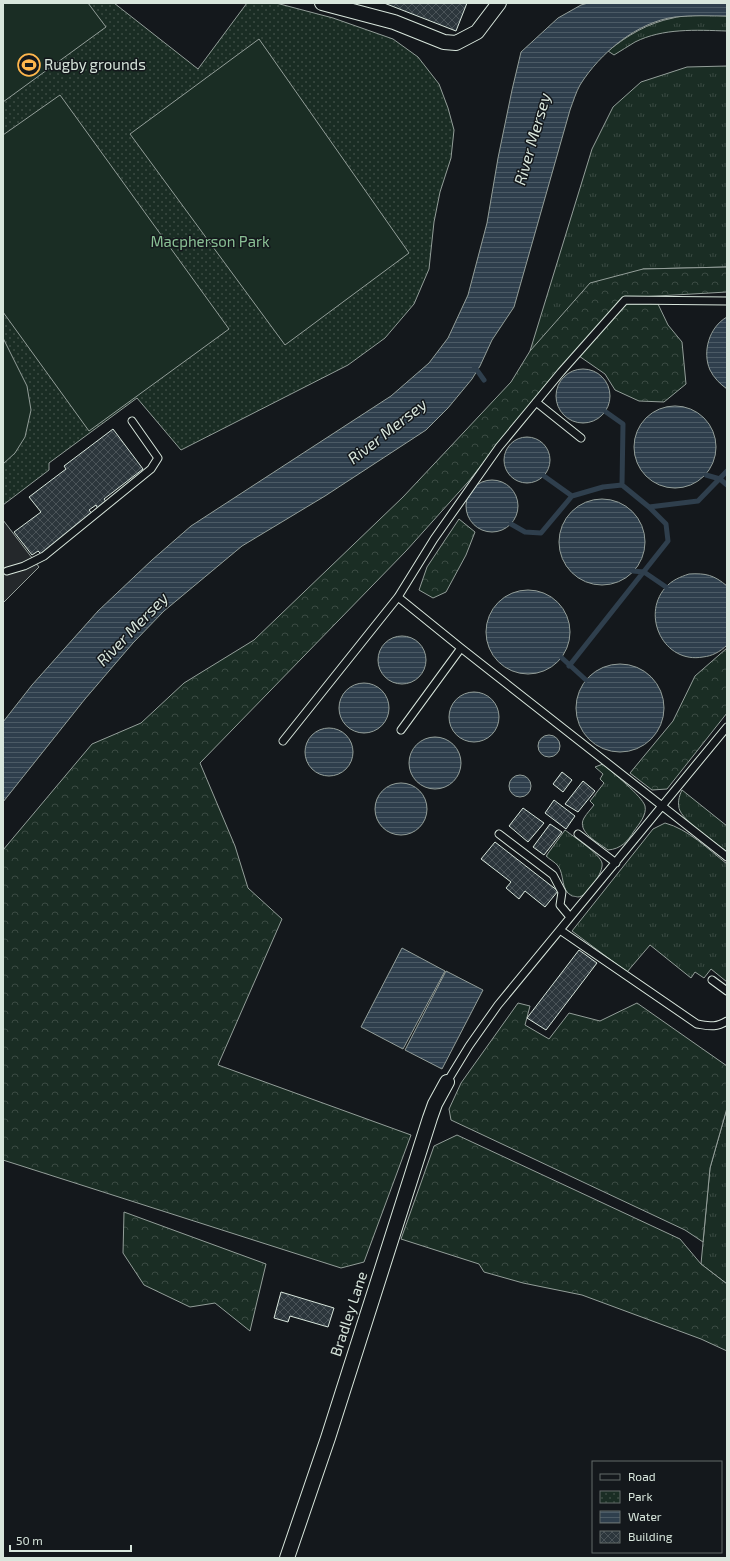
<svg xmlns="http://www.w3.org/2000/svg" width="730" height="1561" font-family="'Exo 2',sans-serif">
	<defs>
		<pattern id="grass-tufts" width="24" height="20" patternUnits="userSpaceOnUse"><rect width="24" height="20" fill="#1a2d24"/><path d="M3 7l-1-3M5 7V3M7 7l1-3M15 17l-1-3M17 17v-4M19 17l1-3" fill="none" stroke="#3b4b43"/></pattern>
		<pattern id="forest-crowns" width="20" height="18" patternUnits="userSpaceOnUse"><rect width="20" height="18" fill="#1a2d24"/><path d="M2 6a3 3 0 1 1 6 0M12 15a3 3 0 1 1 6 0" fill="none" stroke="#3b4b43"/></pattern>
		<pattern id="park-dots" width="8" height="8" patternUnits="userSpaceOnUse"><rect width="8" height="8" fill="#1a2d24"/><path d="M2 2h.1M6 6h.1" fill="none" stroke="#3b4b43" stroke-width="1.8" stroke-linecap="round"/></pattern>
		<pattern id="water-rules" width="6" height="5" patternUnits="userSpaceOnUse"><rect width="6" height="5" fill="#2f3f4d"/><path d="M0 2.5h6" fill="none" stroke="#4c5b66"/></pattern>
		<pattern id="building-cross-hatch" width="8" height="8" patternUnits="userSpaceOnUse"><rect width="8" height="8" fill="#2c363c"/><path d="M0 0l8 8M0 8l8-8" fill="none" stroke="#4a5358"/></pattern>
	</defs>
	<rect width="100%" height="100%" fill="#14181c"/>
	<path fill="url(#grass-tufts)" stroke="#939e99" d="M704,15L727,16V31C696,30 663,28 635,42C628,46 621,51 614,55L608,51C628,35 648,23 673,18C683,15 694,16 704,15Z
		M727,66V267L643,269L530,351L592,149L613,107L641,82L687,67Z
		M603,764C612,772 642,796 645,806C647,815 639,824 634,831C628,841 621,849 608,850C599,843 576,832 584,818C587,813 591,809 594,805L590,801L604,783L600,779L603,774L595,767Z
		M682,790L727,826V852C715,842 687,824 680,811C677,804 679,796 682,790Z
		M665,823C688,829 708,849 727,864V982L711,969L704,978L695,972L691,978L650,945L627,972L572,931L653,829Z
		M565,830C574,837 600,854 602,863C604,872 587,897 578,897C578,897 573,896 572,896C560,890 565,875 558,866C555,862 549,859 546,856Z
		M727,1108V1284L701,1264L710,1168Z"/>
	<path fill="url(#forest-crowns)" stroke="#939e99" d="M727,267V292L622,298L542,389L468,482L406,551L200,763L235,846L248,888L282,919L218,1065L411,1135L364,1262L341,1268L3,1160V850L92,744L141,723L184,683L254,640L403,497L511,382L530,351L590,283L643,269Z
		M625,304H658L668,325L682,342L686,384L664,402L639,401L615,390L605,374L579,356Z
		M459,519L475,532L466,555L446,592L433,598L419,590L427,567Z
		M727,648V713L667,789L652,790L630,773L673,721L695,676Z
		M518,1003L530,1006L525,1025L549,1039L569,1013L600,1021L637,1003L727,1066V1108L710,1168L703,1242L685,1230L451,1120L449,1109L461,1083Z
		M457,1135L680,1239L701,1264L727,1284V1351L701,1339L582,1295L523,1283L484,1272L479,1264L401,1239L434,1146Z
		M124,1212L266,1264L250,1331L215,1303L190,1307L144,1285L123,1253Z"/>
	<path fill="url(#park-dots)" stroke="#939e99" d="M3,3H114L198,69L247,3H276L333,18L393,39L418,57L439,84L448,108L454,130L451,158L440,192L434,222L429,269L414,304L385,338L348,365L181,450L137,398L49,463V470L3,505Z"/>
	<path fill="#1a2d24" stroke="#939e99" d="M3,3H88L106,27L3,102Z
		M259,39L409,253L285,345L130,134Z
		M60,95L229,329L89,431L3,312V135Z
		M3,338L27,386L31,410L25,437L15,453L3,464Z"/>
	<path fill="#24282b" stroke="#939e99" d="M3,520L39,567L3,603Z"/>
	<path fill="url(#water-rules)" stroke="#939e99" d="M588,3H727V16C710,16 692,15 675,17C637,22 600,53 580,85C576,92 573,102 570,110L514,307L492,340L480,366L472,379L448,408L426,430L325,496L242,546L164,611L133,643L85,699L3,802V722L32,685L98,611L152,560L191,526L391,396L429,363L448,338L468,295L487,223L498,158L512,90L521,52L558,18L581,5Z
		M727,317V389C720,384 714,378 710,370C702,352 709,327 727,317Z
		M556 396a27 27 0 1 1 54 0a27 27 0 1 1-54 0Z
		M634 447a41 41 0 1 1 82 0a41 41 0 1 1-82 0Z
		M504 460a23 23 0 1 1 46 0a23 23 0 1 1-46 0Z
		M466 506a26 26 0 1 1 52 0a26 26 0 1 1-52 0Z
		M559 542a43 43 0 1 1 86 0a43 43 0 1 1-86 0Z
		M689,574C706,573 714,575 727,586V645C720,652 712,656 703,657C664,664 641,616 665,588C672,580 680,577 689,574Z
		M486 632a42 42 0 1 1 84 0a42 42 0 1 1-84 0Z
		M378 660a24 24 0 1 1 48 0a24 24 0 1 1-48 0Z
		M576 708a44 44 0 1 1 88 0a44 44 0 1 1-88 0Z
		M339 708a25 25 0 1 1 50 0a25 25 0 1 1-50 0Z
		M449 717a25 25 0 1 1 50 0a25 25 0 1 1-50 0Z
		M305 752a24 24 0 1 1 48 0a24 24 0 1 1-48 0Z
		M538 746a11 11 0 1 1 22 0a11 11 0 1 1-22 0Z
		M409 763a26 26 0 1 1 52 0a26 26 0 1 1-52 0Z
		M509 786a11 11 0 1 1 22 0a11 11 0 1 1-22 0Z
		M375 809a26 26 0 1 1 52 0a26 26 0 1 1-52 0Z
		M402,948L445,971L403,1049L361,1027Z
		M446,971L483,990L442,1069L405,1050Z"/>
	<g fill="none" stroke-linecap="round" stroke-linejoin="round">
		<path stroke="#2f3f4d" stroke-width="5" d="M474,366L484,380
			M606,412L623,424L622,485L649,507L698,501L727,471
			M706,475L720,479L727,485
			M544,476L572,496L603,487L622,485
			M511,524L525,532L541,533L572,496
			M633,571L644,572L666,587
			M562,658L586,680
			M569,666L668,541L666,524L649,507"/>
	</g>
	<path fill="url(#building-cross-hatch)" stroke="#d8e6dc" d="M384,3H467L456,31Z
		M113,429L143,469L104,499L107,503L98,509L96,505L89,510L94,516L42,555L38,551L32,555L14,532L41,512L29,497L66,469L64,466Z
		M562,772L572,780L563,792L553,784Z
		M583,781L595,791L578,812L565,804Z
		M554,800L575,816L566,829L545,813Z
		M523,808L544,823L528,842L509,826Z
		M550,824L562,832L544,855L533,847Z
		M495,842L558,891L545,907L525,891L519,899L506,888L511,882L481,859Z
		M579,950L597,963L546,1030L527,1018Z
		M281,1292L334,1308L328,1327L290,1316L288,1322L274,1318Z"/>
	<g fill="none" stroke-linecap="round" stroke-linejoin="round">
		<g stroke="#d8e6dc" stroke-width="9">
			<path id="lane" d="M536,402L581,438
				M7,571L24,566L44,556L151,469L158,458L132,421
				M398,597L461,648L727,857
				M401,730L461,648
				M283,741L398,597L434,539L499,447L561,372L625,300L727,301
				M499,834L553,875L562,892L560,905L570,917
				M578,834L616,863
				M560,930L697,1024C710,1026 715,1028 727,1021
				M712,980L727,991
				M447,1082L469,1046L498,1005L727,727"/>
		</g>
		<g stroke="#d8e6dc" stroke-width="16">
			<path id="street" d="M322,3L394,22L444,42L456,43L477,32L499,3
				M287,1558L328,1438L430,1118L435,1104L447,1082"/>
		</g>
		<use href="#lane" stroke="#14181c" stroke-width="7"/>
		<use href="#street" stroke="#14181c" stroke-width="14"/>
	</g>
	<defs>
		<g id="stadium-ring" transform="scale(1.15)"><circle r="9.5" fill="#14181c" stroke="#ffb74d" stroke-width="1.5"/><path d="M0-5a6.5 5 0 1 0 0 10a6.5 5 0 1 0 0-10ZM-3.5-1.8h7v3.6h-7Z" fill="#ffb74d"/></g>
	</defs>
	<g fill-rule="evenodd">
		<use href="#stadium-ring" x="29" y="65"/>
	</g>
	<g text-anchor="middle" stroke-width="3" stroke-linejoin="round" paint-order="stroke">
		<g font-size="15" fill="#d8e6dc" stroke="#14181c" text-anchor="start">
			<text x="44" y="70">Rugby grounds</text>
		</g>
		<g font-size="15" fill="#8ac095" stroke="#14181c">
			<text x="210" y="247">Macpherson Park</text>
		</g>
		<g font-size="15" fill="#d8e6dc" stroke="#14181c">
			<text transform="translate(349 1314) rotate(-72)" y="5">Bradley Lane</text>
		</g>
		<g font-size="16" font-style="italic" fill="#d8e6dc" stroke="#14181c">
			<text transform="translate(532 139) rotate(-74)" y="6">River Mersey</text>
			<text transform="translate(387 431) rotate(-38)" y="6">River Mersey</text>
			<text transform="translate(132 629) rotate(-46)" y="6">River Mersey</text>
		</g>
	</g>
	<rect width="730" height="1561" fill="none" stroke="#d8e6dc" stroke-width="8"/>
	<rect x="592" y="1461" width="130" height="92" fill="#14181c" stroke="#626a69"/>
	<rect x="600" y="1474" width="20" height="6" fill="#14181c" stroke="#626a69"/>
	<text x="628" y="1481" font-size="12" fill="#d8e6dc">Road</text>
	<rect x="600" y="1491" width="20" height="12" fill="url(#park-dots)" stroke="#626a69"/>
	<text x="628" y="1501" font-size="12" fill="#d8e6dc">Park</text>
	<rect x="600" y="1511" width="20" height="12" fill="url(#water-rules)" stroke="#626a69"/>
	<text x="628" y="1521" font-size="12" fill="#d8e6dc">Water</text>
	<rect x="600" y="1531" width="20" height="12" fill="url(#building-cross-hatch)" stroke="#626a69"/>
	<text x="628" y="1541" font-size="12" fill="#d8e6dc">Building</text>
	<path d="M10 1545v6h121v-6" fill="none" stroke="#d8e6dc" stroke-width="2"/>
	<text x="16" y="1545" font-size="12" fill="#d8e6dc" stroke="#14181c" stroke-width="3" paint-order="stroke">50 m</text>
</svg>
